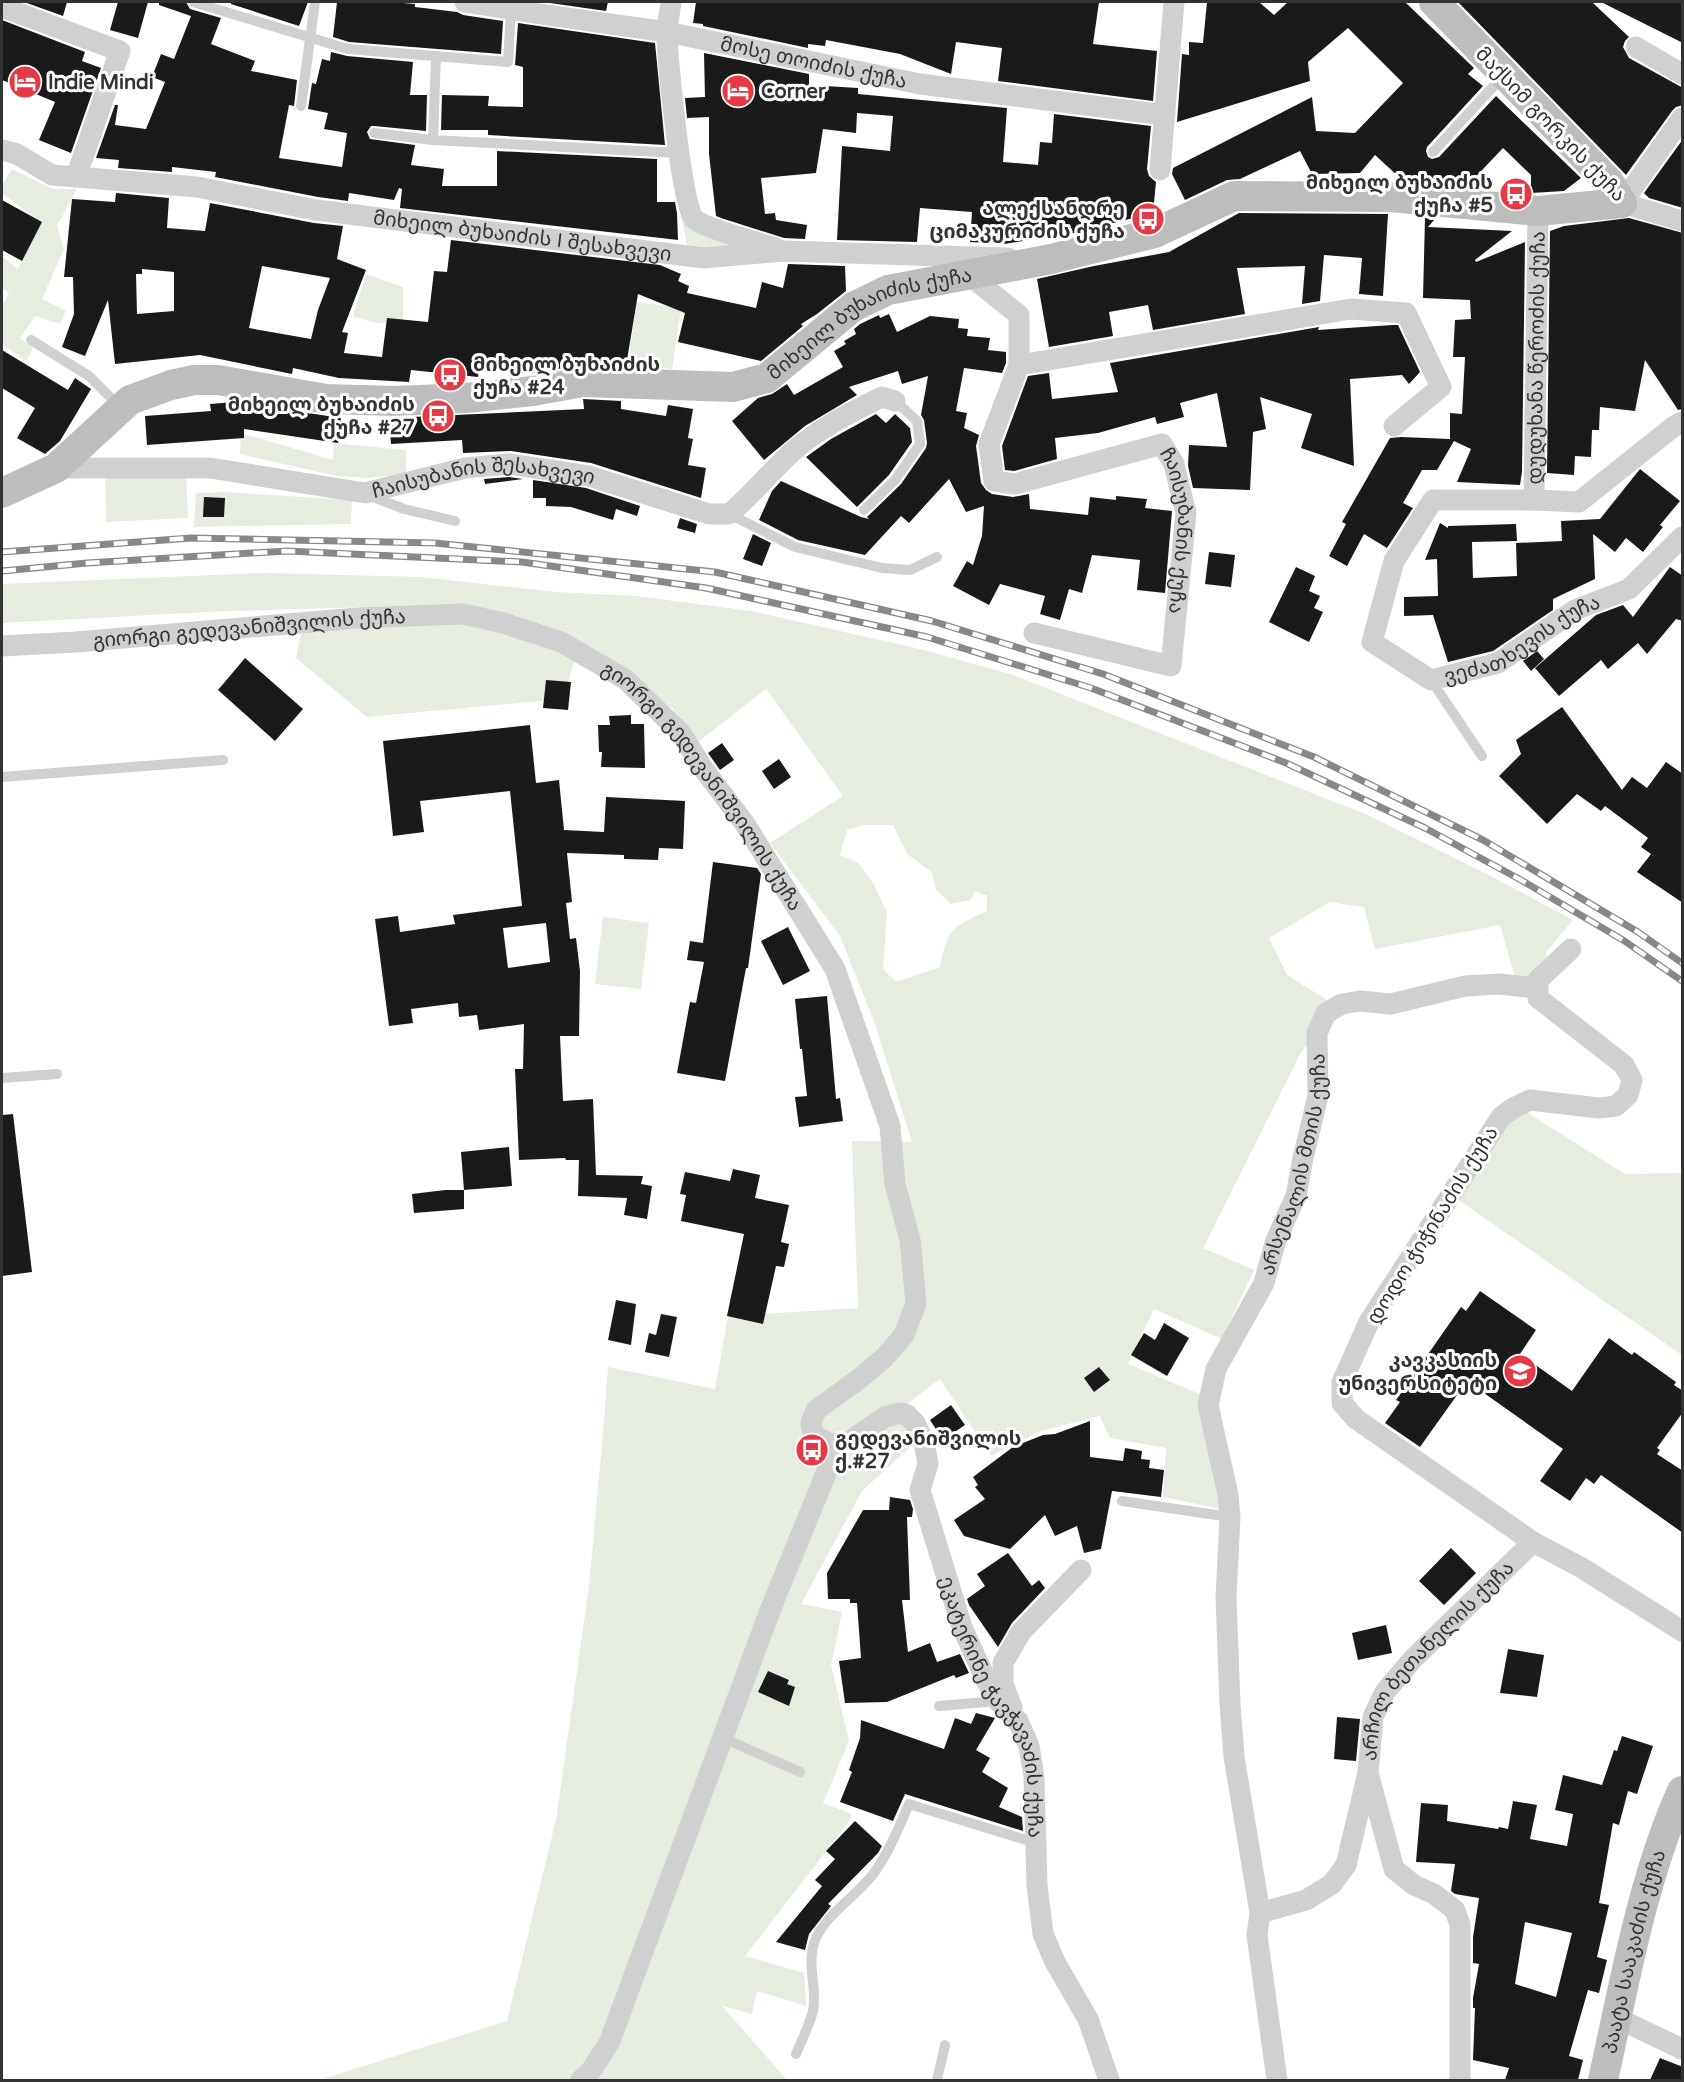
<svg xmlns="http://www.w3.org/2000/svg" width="1684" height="2082" font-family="'Varela Round','Noto Sans Georgian',sans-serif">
	<rect width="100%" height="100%" fill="#fff"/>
	<path fill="#e6ecdf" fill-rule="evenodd" d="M12,169L53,189H77L57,226L64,249L42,299L66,311L60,324L35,316L20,338L33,348L26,361L2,345V306L9,293L2,288V256L18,269L40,222L2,193V186Z
		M681,215L758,250L688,249Z
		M366,274L403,287V323H376L353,316Z
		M637,302L681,308L672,369L628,363Z
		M241,433L333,460L334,443L406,450V474L370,478L337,476L240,454Z
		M186,475L188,518L106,522L105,478Z
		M222,492L352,500L351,524L194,527L196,493Z
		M264,573L421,577L556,592L636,596L751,611L920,649L1010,674L1370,816L1487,874L1573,920L1546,952L1553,974L1516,981L1500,925L1375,949L1364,907L1330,902L1269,938L1287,975L1327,1000L1311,1038L1299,1056L1203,1248L1254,1270L1222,1339L1154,1309L1128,1364L1200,1394L1219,1483L1220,1509L1163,1497L1166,1448L1110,1438L1100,1416L1040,1431L991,1456L940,1379L900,1409L918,1440L862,1491L801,1604L842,1612L831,1665L849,1741L823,1803L852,1814L848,1823L745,1956L804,1973L806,2006L757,1991L752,2014L722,2006L787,2080H319L507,2021L556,1820L589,1587L603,1433L608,1367L715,1389L728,1316L858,1308L852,1141L912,1142L874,1021L840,936L770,843L843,796L766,689L698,742L673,709L611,662L557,629L445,605L226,611L2,623V584ZM864,825H893L907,854L932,872L936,890L951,904L970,900L976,891L987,896V911C951,928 949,927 940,967L896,982L883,969L887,913L873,883L858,863L840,855L847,830Z
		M474,622L575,658L563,699L367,717L296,658L302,629Z
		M603,917L649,923L641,989L595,984Z
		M1518,1107L1625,1174L1682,1173V1355L1457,1199Z"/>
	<path fill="#1a1a1a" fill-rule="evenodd" d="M24,2H67L63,16Z
		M118,2H148L138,38L110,30Z
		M159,2H186L190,9L221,18L211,44L255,61L251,71L297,80L294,106L289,105L279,158L342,167L347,133L324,129L328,113L308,109L312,83L316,84L322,59L330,61L331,52L347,56L413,62L410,95H427L426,131L374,126H371L367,132L370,139L415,145L411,165L444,169L442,186H497V151L657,159V202H675L677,213L678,240L400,208L402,189L399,188L394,200L349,193L348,201L318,197L215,177L216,172L172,167V172L118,168L119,160L96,158L115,105H118L115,125L146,129L165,82L152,77L161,54L174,59L191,16L159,5Z
		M231,2H308L299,26L231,4Z
		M337,2H391L415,4V7L457,12L463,15L503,21L501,54L349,42L333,37Z
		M543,2H608L606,11Z
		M696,2H1099L1093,44L1157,51L1153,101L998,81L1002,48L956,42L951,74L900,54L826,40L825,46L808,44V48L703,26V24L693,23Z
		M1207,2H1259L1274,15L1288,2H1405L1474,68L1468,74L1483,86L1427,147L1426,151L1428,157L1432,159L1439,157L1496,96L1581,178L1564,191L1531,193V175L1503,148L1466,187L1397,180L1399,177L1375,155L1360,173L1312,174L1300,151L1240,179L1227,180L1185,200L1172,174L1173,168L1312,97L1316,131L1355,133L1403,83L1348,28L1308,62L1310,81L1177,122L1182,54L1189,55V42L1203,43Z
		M1458,2H1592L1629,37L1625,41L1623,47L1629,58L1683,88V105L1676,107L1672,111L1626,175Z
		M1601,2H1683V43Z
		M2,20L85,52L82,61L101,68L71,153L39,140L55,102L2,80Z
		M518,23L655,43L665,145L488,135V130H441L442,95L489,96L488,106L523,107V67L515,65Z
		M704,53L809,74V85L858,88V94L1007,108L1003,162L1038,165L1040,142L1052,143L1054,114L1151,126L1147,169L1149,176L1156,182L1153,213L1074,233L1004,244L970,242L972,212L920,208L917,242L837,240L842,146L890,151L893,116L857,113L856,133L823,129L816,173L761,178L765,214L775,213L776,220L807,225L805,239L784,238L724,219L716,216L709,154V117L687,118L685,98L705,97Z
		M1683,139V208L1649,198L1644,193Z
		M116,193L169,198L167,228L205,231L210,203L314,223L343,226L337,259L366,270L342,332L348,333L344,353L382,357L387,318L428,322L434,271L447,272L451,240L660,265L681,274L678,281L689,286L687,293L756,308L762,282L783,288L788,264L845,266L846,291L817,314L801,324L803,326L761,361L678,342L685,313L638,294L626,366L576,358V366L534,373V371L479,364L478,377L411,370L409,382L339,378L293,368L292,374L200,355L115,364L108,300L85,356L62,347L74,314L73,277H64L72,199L115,202ZM262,266L330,278L318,310L311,339L249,328ZM142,269L174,272V311L137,314L136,274H142Z
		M2,200L42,222L22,261L2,250Z
		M1239,213L1388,214L1383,296L1359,294L1362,258L1324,255L1320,301L1302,304L1305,266L1237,268L1245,314L1153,330L1148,305L1109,312L1113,336L1049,347L1037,279L1094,266L1169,252Z
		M1425,218L1435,219L1428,227L1512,231L1475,260L1476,262L1525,242L1522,472L1520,485L1457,482L1471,449L1454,441L1437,470H1422L1403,503L1413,508L1387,548L1364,534L1347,566L1329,556L1346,524L1342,522L1390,438L1401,437L1450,439V413L1462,414L1465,357H1453L1455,320L1471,319L1470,300L1423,298Z
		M1629,218L1683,233V409L1678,410L1645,360L1635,411L1600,407L1599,430H1592L1591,457L1575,456L1574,475L1547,473L1550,231L1564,226Z
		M889,314L897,332L930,316L959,319L958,328L968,329L967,336L990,338L988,350L1006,352V363L1002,373L964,368L956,411L967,413L964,428L979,435L976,446L981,483L986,490L992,494L1013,497L1029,494L1030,509L1088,515L1090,497L1116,500V496L1147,499L1145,508L1172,511L1165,593L1137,590L1140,560L1092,555L1082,593L1069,589L1060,620L1040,614L1045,596L1000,584L989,605L953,586L967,561L973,565L982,536L984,506L966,512L949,479L909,523L901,516L865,555L798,540L759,520L772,491L781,481L861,517L869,519L867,517L901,484L926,448L927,443L924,420L921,415L928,376L902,384L898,371L849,387L857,395L805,426L764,460L732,421L758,398L772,394L787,384L794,395L843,367L834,351L846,344L844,341L856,334L854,329L860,324L879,315L880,318Z
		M1392,325H1398L1420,372L1409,384L1402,375L1350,379L1354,466L1301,448L1312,414L1260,397L1266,429L1253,432L1250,490L1193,488L1188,466L1189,445L1227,447L1217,393L1180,403L1184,417L1157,424L1155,417L1098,433L1055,438L1057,459L1014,471L1005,470L1002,446L1028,376L1049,373L1052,399L1118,392L1110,363L1319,327L1318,330Z
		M2,350L68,390L75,378L91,389L60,441L45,454L17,438L35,408L2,388Z
		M583,399L621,401V409L666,416L668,405L693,409L688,438L693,439L688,465L706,468L701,498L591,463L511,451L463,453L462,440L391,444L389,418L584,409Z
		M235,402L341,418L338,443L244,429V438L147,445L145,416L211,411L210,404Z
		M876,414L886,423L895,414L910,428L912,442L889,475L857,507L806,457L831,439Z
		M1640,469L1680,501L1660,525L1663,527L1643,552L1626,538L1615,552L1593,534L1595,579L1553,599V610L1493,651L1448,662L1433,615L1404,616V597L1438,596L1437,559L1425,560L1440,523L1448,528V526L1516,524L1517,541L1472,542L1473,578L1517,576L1516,543L1562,541L1561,521L1600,519Z
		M509,477L523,479L485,484L484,479Z
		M533,480L586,488L640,506L637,516L616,509L613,520L571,507L546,506V498H533Z
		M204,497L225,498L224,517H203Z
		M680,518L697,524L695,533L677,528Z
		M753,534L771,543L762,566L743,559Z
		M1209,552L1235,555L1231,587L1205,584Z
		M1296,567L1315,576L1309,591L1320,596L1314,608L1323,612L1309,642L1269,622Z
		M1670,567L1683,576V621L1676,619L1647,654L1638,643L1608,669L1601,660L1559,696L1535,668L1596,615L1623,605L1633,617Z
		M1537,651L1544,659L1531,671L1523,661Z
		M245,658L303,709L275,741L218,690Z
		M546,680L571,682L568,710L543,708Z
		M1562,707L1622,790L1632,777L1647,788L1666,762L1683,774V903L1637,872L1651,854L1641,847L1648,838L1605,806L1601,811L1577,794L1547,824L1499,776L1521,754L1516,740Z
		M631,715V724H644L645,768L601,767L602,752H599L598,725H610L609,716Z
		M530,725L536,783L559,780L564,830L604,832L606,797L685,801L683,849L659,848L658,860L624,859V855L567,853L572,902L566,903L570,939L576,938L580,971L579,1036H560L563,1101L593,1099L596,1175L643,1176L641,1184L652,1186L647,1219L624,1215L627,1198L578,1196L579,1160H566L565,1158L519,1160L515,1069H523L524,1024L479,1030L477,1015L459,1017L458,1003L411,1009L413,1023L389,1026L375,919L398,916L400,932L455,924L453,915L522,906L510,791L420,801L424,832L393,836L383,741ZM546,923L550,962L508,968L503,928Z
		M722,743L734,760L720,770L708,753Z
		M779,759L791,777L774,789L762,771Z
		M713,862L757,868L761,874L748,968H746L725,1081L677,1073L690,1002L696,1003L704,962L687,960L690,941L703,943Z
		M788,927L810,971L783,985L761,941Z
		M827,996L836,1099L840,1098L843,1121L799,1127L795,1097L807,1096L802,1049H800L795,999Z
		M13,1114L32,1272L2,1276V1115Z
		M509,1147L512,1186L464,1190L461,1152Z
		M733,1169L760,1175L755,1198L789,1205L781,1242L789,1244L784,1267L776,1266L763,1324L727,1316L744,1234L681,1221L686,1195L680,1194L685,1172L730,1181Z
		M445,1190H464V1209L414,1213L412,1194Z
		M1480,1291L1536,1330L1520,1354L1572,1391L1609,1338L1632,1355L1634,1352L1676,1382L1674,1385L1683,1391V1412L1657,1448L1660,1450L1657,1454L1683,1471V1533L1601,1475L1594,1484L1586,1478L1570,1501L1540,1481L1563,1449L1467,1381L1420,1447L1385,1423L1400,1402L1396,1400L1461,1307L1466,1311Z
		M616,1300L636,1304L631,1345L608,1340Z
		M661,1314L677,1317L669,1357L645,1352L649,1333L656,1335Z
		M1164,1323L1189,1338L1167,1376L1131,1355L1144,1333L1155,1340Z
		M1099,1367L1110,1380L1094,1392L1084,1378Z
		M951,1405L965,1425L943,1440L930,1420Z
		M1090,1421V1457L1123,1461L1125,1448L1142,1451L1141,1459L1150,1460L1149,1468L1164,1470L1161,1497L1112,1491L1101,1549L1084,1553L1077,1526L1055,1536L1045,1515L1010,1549L964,1536L954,1520L985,1499L975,1487L978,1485L973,1477L1013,1447L1043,1435L1055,1434Z
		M890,1497L910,1500L913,1509L912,1517H907L910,1600H902L908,1652L930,1643L937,1662L960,1654L969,1673L956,1678L954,1675L887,1702L845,1703L839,1661L861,1658L857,1603H850V1599H828L827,1573L863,1510H889Z
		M1451,1548L1476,1573L1444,1605L1419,1581Z
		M1008,1553L1032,1586L1039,1580L1045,1588L1012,1623L998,1647L969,1605L967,1599L985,1586L977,1574Z
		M1386,1625L1392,1653L1358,1660L1352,1633Z
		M1508,1649L1544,1655L1537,1697L1500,1693Z
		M768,1671L789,1680L787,1684L795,1687L789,1706L758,1692Z
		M976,1713L995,1718L976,1750L990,1758L982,1772L1008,1788L999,1807L1022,1817L1023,1831L905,1794L893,1821L840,1802L852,1772L849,1770L860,1738L861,1720L944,1749L955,1718L971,1724Z
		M1337,1717L1360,1719L1356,1761L1334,1759Z
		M1622,1736L1653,1746L1637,1794L1628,1791L1619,1825L1613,1823L1599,1903L1609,1905L1597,1957L1607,1960L1599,1993L1588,1990L1569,2056L1583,2060L1578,2080H1505L1509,2068L1473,2060L1475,2008H1473V1998L1479,1964L1473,1963V1937L1479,1898L1455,1894L1451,1891L1455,1864L1416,1862L1421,1803L1448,1805L1447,1821L1498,1829L1499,1827L1508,1829L1513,1801L1537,1805L1530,1839L1567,1846L1573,1814L1555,1810L1563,1775L1602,1785L1614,1750L1617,1751ZM1525,1922L1572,1933L1556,1997L1515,1984Z
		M855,1821L882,1846L878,1853L828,1904L831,1906L809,1934L805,1950L776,1942L822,1886L815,1880L835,1859L826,1851Z
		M1660,2058L1683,2067V2080H1650Z"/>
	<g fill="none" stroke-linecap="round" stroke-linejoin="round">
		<path stroke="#d0d0d0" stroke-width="10" d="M193,2L348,49L508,62L511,10
			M301,106L315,2
			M374,133L433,140L678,153
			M433,140L436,56
			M1433,152L1502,77
			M31,340L89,376L119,406
			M368,495L404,509L455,521
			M864,510L895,480L920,444L917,421L895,401
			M729,514L795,547L882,568L910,570L937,557
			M1431,680L1482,756
			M2,777L223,760
			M2,1078L57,1074
			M1122,1501L1230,1517
			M939,1706L998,1701
			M723,1738L800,1772
			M796,2054C802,2040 809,2026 813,2011C818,1988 805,1962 816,1938C828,1912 857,1896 874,1873C889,1852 899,1827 909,1804L1036,1843
			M937,2080L945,2045"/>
		<g stroke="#d0d0d0" stroke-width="21">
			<path id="s1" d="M465,2L540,14L667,32L920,84L1165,115"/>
			<path d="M671,2C670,12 667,23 667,33C667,57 682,208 694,219C704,228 760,243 776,248"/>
			<path d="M2,7L120,51L76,177"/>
			<path d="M1636,47L1682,74"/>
			<path d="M1682,118L1622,203L1682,221"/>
			<path id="s2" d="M2,150L17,154L52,175L197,187L316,210L704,258L784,251L1008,258"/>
			<path d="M1160,170L1174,2"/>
			<path d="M969,275L1019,315V365L1351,309L1406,313L1441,387L1394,426"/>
			<path id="s3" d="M1019,365L989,444L994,481L1015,484L1162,444L1174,464L1186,513L1171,666L1034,633"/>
			<path id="s4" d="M1682,422L1673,427L1579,502L1534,500H1433L1394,561L1372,642L1431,680L1498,663L1575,610L1629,589L1682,537"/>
			<path id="s5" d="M56,468H210L365,493L465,468L509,464L589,476L709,514H729C752,495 770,472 792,452C818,429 851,412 882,397L895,401"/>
			<path id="s6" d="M1534,500L1538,211"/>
			<path id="s7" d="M2,646L76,642L358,618L463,614L503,623L561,642L625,679L681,733L702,767L745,824L835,969L890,1126L895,1184L910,1240L916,1303L904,1335L885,1357L859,1379L816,1410L811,1423L813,1434L831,1445"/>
			<path d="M1571,949L1538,980V998L1624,1065L1632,1080L1628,1095L1616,1106L1599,1108L1530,1100L1513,1108L1501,1117L1369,1322L1342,1382V1403L1356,1419L1533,1542L1582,1568L1682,1631"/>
			<path id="s8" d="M831,1445L847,1443L885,1417L900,1413L906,1414L915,1423L924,1442L928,1464L920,1490L962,1627L986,1680L998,1701L1018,1721L1029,1746L1034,1777L1037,1885L1043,1934L1055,1962L1088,2019L1109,2080"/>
			<path d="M1012,1707L1003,1684V1663L1021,1632L1081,1570"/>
			<path d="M1260,1913L1306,1900L1332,1884L1346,1865L1367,1777"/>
			<path d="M1617,2018L1682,2049"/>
			<path d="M581,2080L590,2072L609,2043L771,1608L827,1471L831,1445"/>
			<path id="s9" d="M1277,2080L1257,1935L1260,1913L1234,1757L1230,1704L1226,1598L1230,1517L1228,1495L1208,1405L1216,1369L1264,1283L1276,1240L1296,1196L1303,1158L1318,1096L1317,1033L1326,1013L1342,1004L1360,1001L1391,1004L1465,986L1499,984L1537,988"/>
			<path id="s10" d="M1460,2080V1925L1455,1910L1434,1894L1414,1885L1394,1869L1368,1773L1373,1717L1385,1692L1412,1660L1533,1542"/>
		</g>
		<g stroke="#bdbdbd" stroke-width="30">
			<path id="s11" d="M2,493L56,468L130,400L171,385L194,380H218L326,399L394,401L466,398L533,391L583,382L733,387L767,378L853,307L888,290L1051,259L1155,233L1234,196L1391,197L1538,211L1622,203L1609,182L1434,2"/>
			<path id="s12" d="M1603,2080C1624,1986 1642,1879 1682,1791"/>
		</g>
		<g stroke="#888" stroke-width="7">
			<path id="rail" d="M2,552L191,538L435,543L715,572L932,621L1103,674L1314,757L1483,840L1638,932L1682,963
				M2,571L87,563L287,551L522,562L706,588L927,637L1091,688L1286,763L1425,828L1521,880L1623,940L1682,981"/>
		</g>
		<use href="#rail" stroke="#fff" stroke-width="4.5" stroke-dasharray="14" stroke-linecap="butt"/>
	</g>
	<defs>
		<g id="hotel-disc" transform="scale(1.725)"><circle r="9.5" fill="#e63946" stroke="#fff"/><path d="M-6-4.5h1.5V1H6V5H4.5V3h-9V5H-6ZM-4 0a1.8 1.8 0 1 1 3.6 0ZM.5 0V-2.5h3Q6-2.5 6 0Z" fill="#fff"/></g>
		<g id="bus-disc" transform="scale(1.725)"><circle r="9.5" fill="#e63946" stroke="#fff"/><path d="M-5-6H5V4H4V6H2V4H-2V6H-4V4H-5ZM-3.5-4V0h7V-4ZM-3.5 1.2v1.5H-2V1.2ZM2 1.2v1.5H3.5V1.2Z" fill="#fff"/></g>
		<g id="university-disc" transform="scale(1.725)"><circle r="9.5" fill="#e63946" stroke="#fff"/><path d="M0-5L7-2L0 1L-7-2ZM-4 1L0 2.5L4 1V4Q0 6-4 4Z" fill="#fff"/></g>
	</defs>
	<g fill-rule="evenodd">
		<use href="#hotel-disc" x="25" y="82"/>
		<use href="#hotel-disc" x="738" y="91"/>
		<use href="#bus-disc" x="1516" y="194"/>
		<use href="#bus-disc" x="1148" y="219"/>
		<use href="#bus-disc" x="450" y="375"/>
		<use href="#bus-disc" x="438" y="416"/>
		<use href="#university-disc" x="1520" y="1371"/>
		<use href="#bus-disc" x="812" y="1450"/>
	</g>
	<g text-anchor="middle" stroke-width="6" stroke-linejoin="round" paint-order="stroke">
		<g font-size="20" fill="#333" stroke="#fff">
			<text dy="7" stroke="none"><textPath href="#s1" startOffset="354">მოსე თოიძის ქუჩა</textPath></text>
			<text transform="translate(1551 124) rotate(46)" y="7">მაქსიმ გორკის ქუჩა</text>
			<text dy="7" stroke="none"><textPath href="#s2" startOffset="531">მიხეილ ბუხაიძის I შესახვევი</textPath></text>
			<text dy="7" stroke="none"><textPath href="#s11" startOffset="924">მიხეილ ბუხაიძის ქუჩა</textPath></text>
			<text dy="7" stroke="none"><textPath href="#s6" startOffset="142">დუდუხანა წეროძის ქუჩა</textPath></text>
			<text dy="7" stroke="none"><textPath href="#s5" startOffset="432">ჩაისუბანის შესახვევი</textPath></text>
			<text dy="7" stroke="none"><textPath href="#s3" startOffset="386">ჩაისუბანის ქუჩა</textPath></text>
			<text dy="7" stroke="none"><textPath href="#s7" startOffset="248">გიორგი გედევანიშვილის ქუჩა</textPath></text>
			<text dy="7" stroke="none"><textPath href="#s4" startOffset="604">ვეძათხევის ქუჩა</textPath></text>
			<text dy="7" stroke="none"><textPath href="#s7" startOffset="770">გიორგი გედევანიშვილის ქუჩა</textPath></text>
			<text dy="7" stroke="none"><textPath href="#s9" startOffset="940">არსენალის მთის ქუჩა</textPath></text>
			<text transform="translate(1432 1225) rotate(-58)" y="7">დოდო ჭიჭინაძის ქუჩა</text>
			<text dy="7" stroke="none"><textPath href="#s10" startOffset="482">არჩილ ბეთანელის ქუჩა</textPath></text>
			<text dy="7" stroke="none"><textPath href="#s8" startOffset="399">ეკატერინე ჭავჭავაძის ქუჩა</textPath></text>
			<text dy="7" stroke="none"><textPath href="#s12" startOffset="132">პაატა სააკაძის ქუჩა</textPath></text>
		</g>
		<g font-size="20" font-weight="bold" fill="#333" stroke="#fff" text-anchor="start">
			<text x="48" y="89">Indie Mindi</text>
			<text x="761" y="98">Corner</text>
			<text x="1493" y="189" text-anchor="end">მიხეილ ბუხაიძის<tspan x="1493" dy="23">ქუჩა #5</tspan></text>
			<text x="1125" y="215" text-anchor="end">ალექსანდრე<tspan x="1125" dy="23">ციმაკურიძის ქუჩა</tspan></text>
			<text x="473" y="371">მიხეილ ბუხაიძის<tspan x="473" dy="23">ქუჩა #24</tspan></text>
			<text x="415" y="411" text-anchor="end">მიხეილ ბუხაიძის<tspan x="415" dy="23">ქუჩა #27</tspan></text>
			<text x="1497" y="1367" text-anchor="end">კავკასიის<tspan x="1497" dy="23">უნივერსიტეტი</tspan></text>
			<text x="835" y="1445">გედევანიშვილის<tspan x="835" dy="23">ქ.#27</tspan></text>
		</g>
	</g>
	<rect width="1684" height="2082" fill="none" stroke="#333333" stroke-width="6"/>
</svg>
